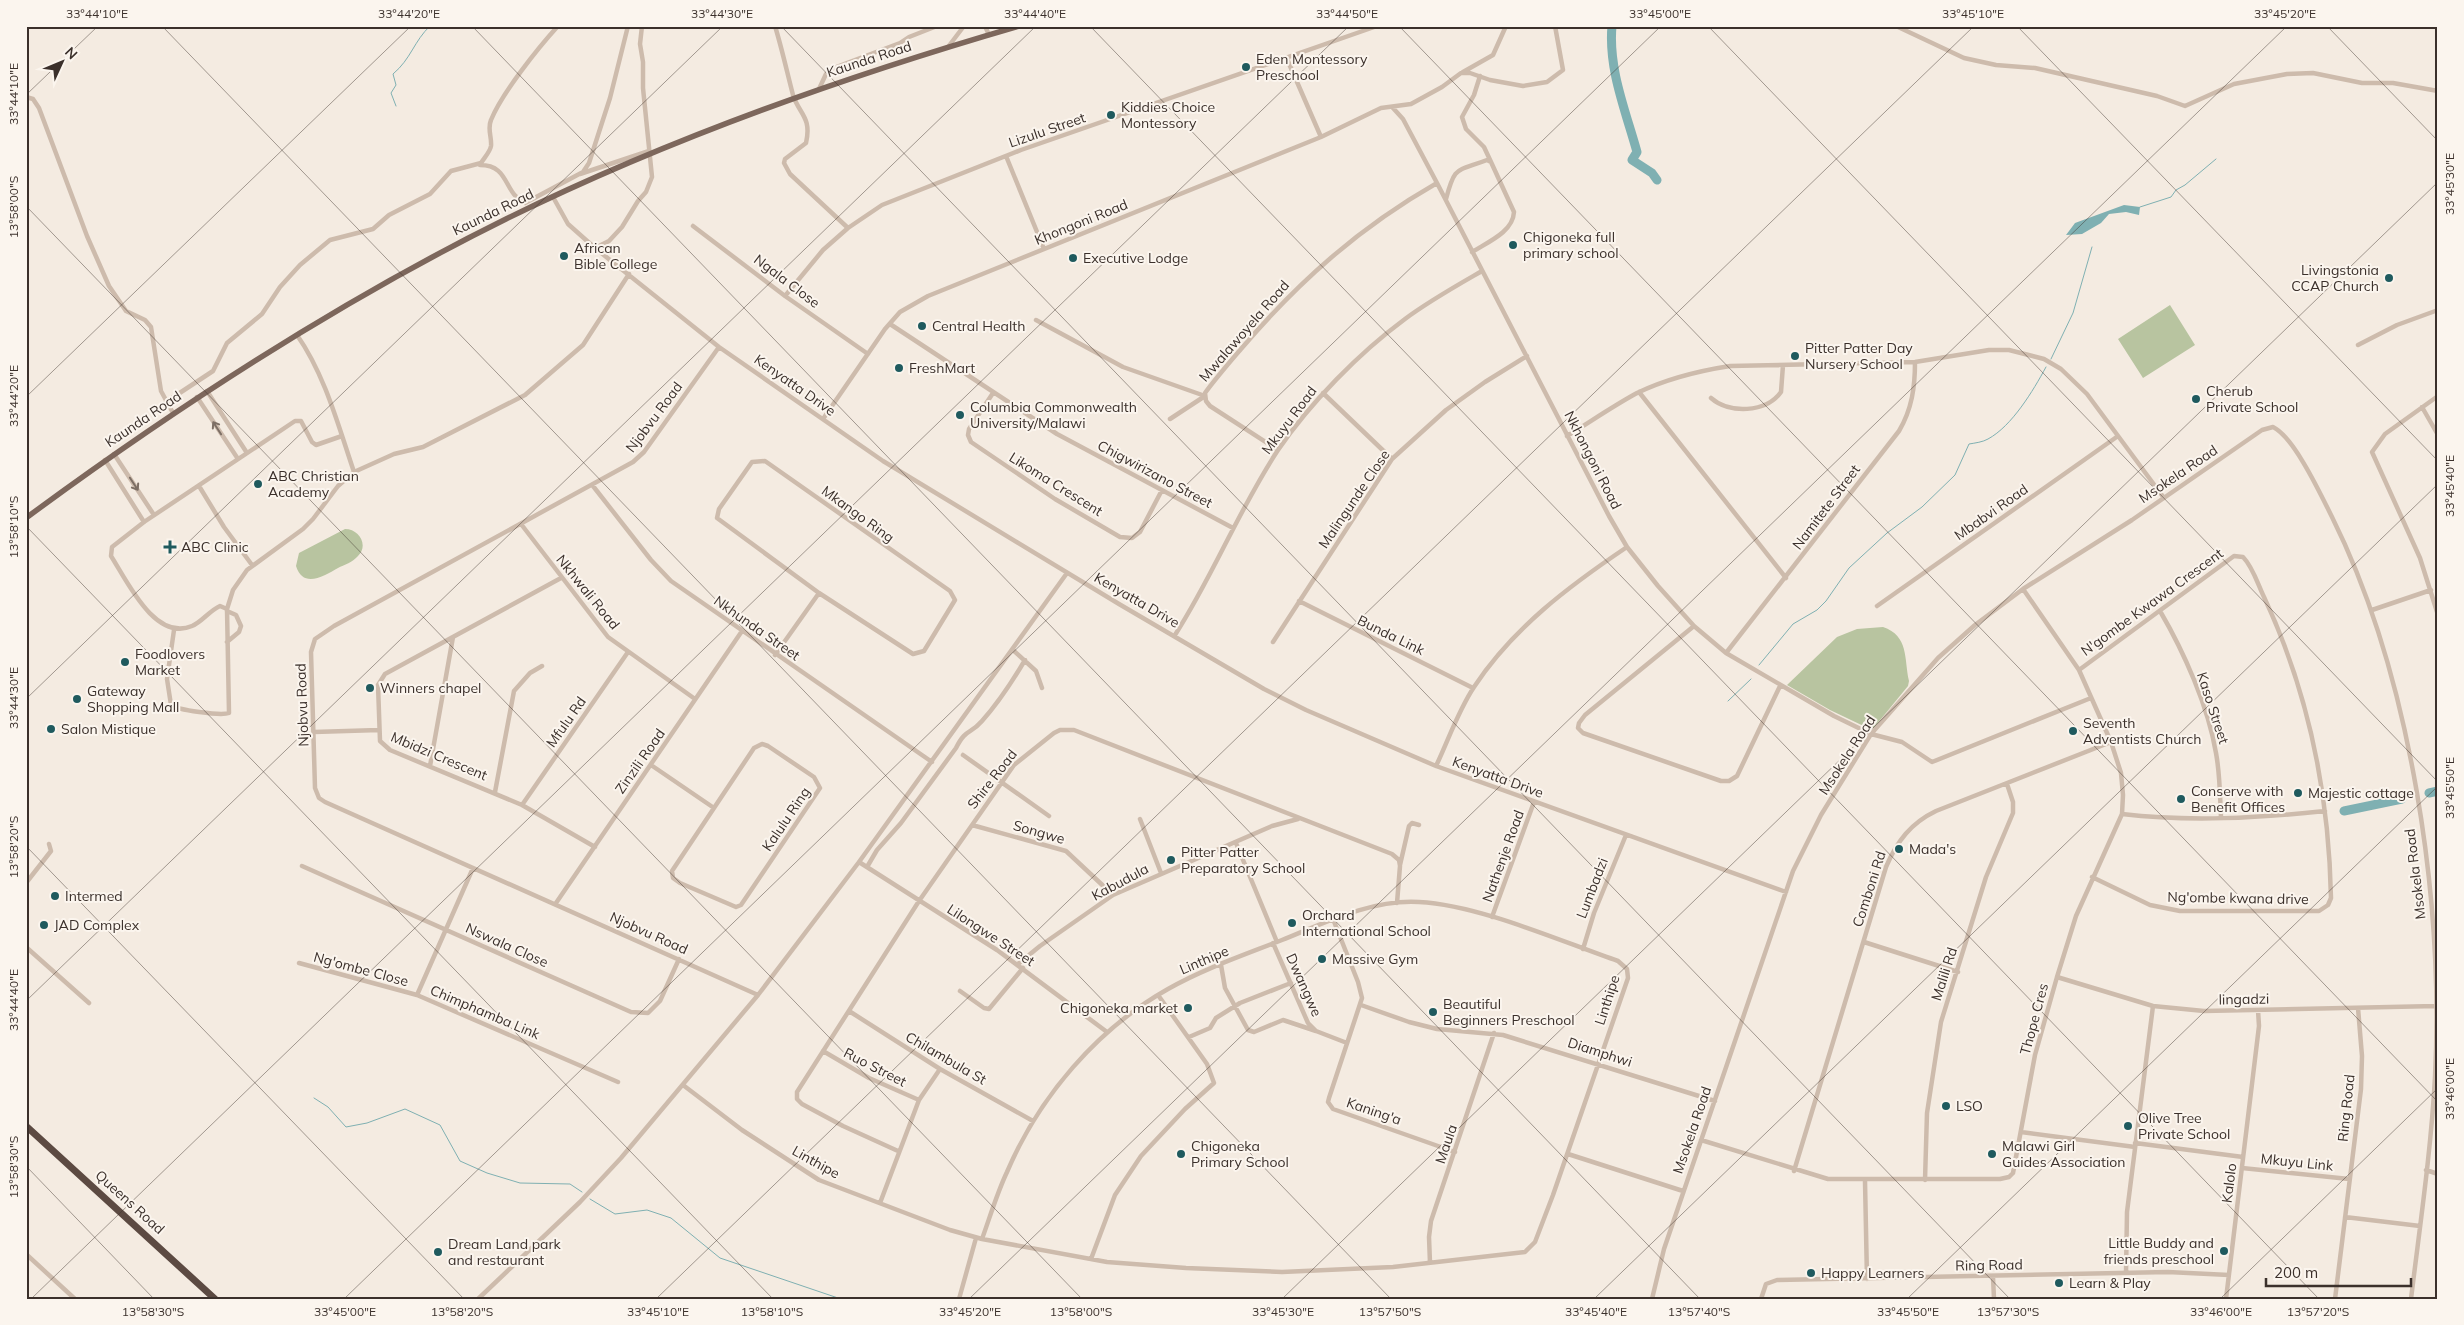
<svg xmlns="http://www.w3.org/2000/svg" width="2464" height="1325" font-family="Mulish,sans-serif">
	<rect width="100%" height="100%" fill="#f4ebe1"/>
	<path fill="#b8c4a0" d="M2170,305L2195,345L2143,378L2118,339Z
		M345,529C359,529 369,545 358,556C353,562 344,565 338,568C324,576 303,589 296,566L299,553Z
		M1883,627C1909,636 1904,658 1909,681L1908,686L1872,730L1830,710L1787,685L1837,637L1857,629Z"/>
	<path fill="#7fb0b2" d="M2124,205L2140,207L2139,215L2126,212L2109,214L2101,223L2082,234L2066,235L2075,223Z"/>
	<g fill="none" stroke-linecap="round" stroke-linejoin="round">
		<path stroke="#7fb0b2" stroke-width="1" d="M396,106L391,93L396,85L393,74C411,59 414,41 430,26
			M2140,207L2171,197L2176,190L2185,185L2216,159
			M2051,359L2073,313L2092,247
			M1759,665L1793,624L1817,610L1826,601L1849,568L1887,533L1922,507L1955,475L1969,444C1975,443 1983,442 1988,439C2012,426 2033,391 2046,367
			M1728,701L1751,679
			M314,1098L328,1107L346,1127L367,1123L405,1109L440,1125L460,1161L487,1173L520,1183L570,1184L582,1192
			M590,1199L615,1214L647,1210L671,1218L720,1258L841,1299"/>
		<path stroke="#7fb0b2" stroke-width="9" d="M1612,26C1608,69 1626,112 1637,152L1632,160L1652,173L1657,180
			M2429,793L2438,791
			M2344,811L2402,799"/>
		<path stroke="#cdbbac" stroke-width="4.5" d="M775,26C782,49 787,72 793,95C799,114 812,117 806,143L785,159L784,163L790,174L848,228
			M985,26L989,35
			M1896,26L1964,58L1996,65L2035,68L2157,96L2185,106L2234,84L2287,74L2313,73L2362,83H2393L2438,91
			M948,47L964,26
			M1287,59L1321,137
			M1463,72L1493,55L1506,26
			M1480,76L1474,95L1462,117L1466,129L1484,147L1491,162
			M819,89L826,74L831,69L900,43L909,37L937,26
			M26,97L33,99L39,108L87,236L109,286L126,311L145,320L151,327L161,391L173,413
			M1393,108L1403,119L1437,183L1609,516L1627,547L1658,586L1694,626L1726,653L1834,716L1871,734L1902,742L1932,762L2091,698
			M1006,156L1044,249
			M480,165C510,165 503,193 525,203L583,172L589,163L610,98L628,26
			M580,174L649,151
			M553,197L568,224L595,248L719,347L883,461L1119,604L1264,689L1306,710L1436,766L1786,892
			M1446,199C1455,165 1456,172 1487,160L1491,162L1514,212C1513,232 1488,242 1472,252
			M693,226L785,296L868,354
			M595,248L609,241L622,227L638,201L646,192L652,177L643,88V62L640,44L642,26
			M785,296L823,250L848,228L882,205L1021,150L1377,26
			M1036,320L1123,367L1205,396
			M890,324L1057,434L1233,528
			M297,335C325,375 338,425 354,472
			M2358,345L2397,325L2438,310
			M719,347L644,452L633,462L334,626L315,639L311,652L315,788L319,798L325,802L758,995
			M207,391L247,453
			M1639,392L1786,578
			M993,393L969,429L968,435L971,442L1055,499L1120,537L1132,538L1140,532L1162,490
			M1323,393L1392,459
			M2438,396L2385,434L2372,452L2420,558L2438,615
			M197,397L238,459
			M1711,398C1729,414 1766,413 1781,392L1783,365
			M166,402L213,371L227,343L262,314L280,287L300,265L330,240L373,229L389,215L430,194L451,171L481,163C484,158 490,152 491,146C492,137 487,129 491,120C502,93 538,48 558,26
			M2422,407L2438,435
			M823,419L885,329L900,312L928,296L1321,137L1381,108L1411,104L1442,87L1461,73H1470L1490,80L1523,86L1547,82L1563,70L1555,26
			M1170,419L1205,396
			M1567,436C1590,422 1613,406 1637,393C1666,379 1698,371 1730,366L1915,362L1989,350H2009L2044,359L2061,369L2087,394L2164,498
			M1278,450L1210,406L1206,401L1205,393C1216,378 1229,363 1241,349C1299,281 1360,227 1437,183
			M114,454L154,515
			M105,460L144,522
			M199,486L224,527L252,565
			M593,486L651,560L671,581L932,762
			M521,524L608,637L695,699
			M561,578L385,674L378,685L380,741L390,750L522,805L595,847
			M1299,601L1473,688
			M1877,606L2118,436
			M227,609L220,606C209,611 202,622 192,626C155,642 127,581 111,556L112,547L144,522L295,421H301L312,442L316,445L342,436
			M2372,610L2431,590
			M227,611L236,615L241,626L239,632L227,642
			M2160,611C2184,652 2208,706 2216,753C2220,774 2220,796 2221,818
			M1694,626L1585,715L1579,723L1578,728L1583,733L1721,781H1729L1737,776L1780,686
			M174,630L167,679L171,705C177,710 221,716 229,713L227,609L233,590L247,570L303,529L313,519L338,486L354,472L394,454L423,447L525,395L583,345L629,274
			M1175,635C1213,576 1239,509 1278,450C1310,403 1359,353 1405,319C1429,301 1456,286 1482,271
			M1273,642L1392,459L1446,410L1485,382L1527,356
			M1013,650L1036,671L1042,688
			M1726,653L1899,431C1912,409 1915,387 1915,362
			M775,655L819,593L913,654L924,651L955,600L950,591L765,461L752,462L719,509L717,518L819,593
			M2079,670L2234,556L2243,557C2253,567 2258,585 2264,597C2308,691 2329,795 2331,898L2328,905L2319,911H2180L2150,905L2092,877
			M314,732L379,730
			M762,744L768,746L814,777L820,788L741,905L736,907L680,883L673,878L672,871L754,748Z
			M963,755L1049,816
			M651,765L714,808
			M430,766L453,637
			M1436,766C1448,741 1458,711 1474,687C1513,628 1569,586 1627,547
			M495,792L514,691L530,673L542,666
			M522,805L628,652
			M2122,814C2190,822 2258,818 2325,811
			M1140,819L1161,873
			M972,825L1066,851L1113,895
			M1236,843L1277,942
			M859,862L997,950L1107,1032
			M1400,865L1409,826L1412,823L1419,825
			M302,866L631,1012L648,1013L660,1001L679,959
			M867,867L877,850L901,823L956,748C966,728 970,735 982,721C999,702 1012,682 1025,660
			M473,868L417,995L618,1082
			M26,883L51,851L49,844
			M556,903L742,631
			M1492,917L1534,802
			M1333,919L1358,982L1362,998L1329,1098L1328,1102L1333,1109L1455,1152
			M1864,942L1958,972
			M1273,943L1308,1023L1316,1031L1347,1043
			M26,947L89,1003
			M1583,949L1594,913L1626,835
			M299,963L417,995
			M1018,964L1040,946L1113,895L1272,826L1298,819
			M1221,965L1225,988L1248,1030L1254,1032L1283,1020L1316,1031
			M2057,977L2153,1006L2204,1011L2436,1006
			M960,991L984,1008L989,1009L1023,968
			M1361,1005L1409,1022L1437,1029L1503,1035L1715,1101
			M849,1011L940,1069L1033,1121
			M1189,1037L1210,1028L1216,1018L1240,1003L1291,983
			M823,1051L869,1078L919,1100
			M683,1085L742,1130L819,1180L950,1230L982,1239L1107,1262L1186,1268L1282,1272L1393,1267L1525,1252L1535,1242L1553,1195L1628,978L1627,969L1618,961C1560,941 1479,905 1419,902C1372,899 1324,923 1282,940C1244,955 1203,969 1168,989C1097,1029 1039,1097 1007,1172C997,1193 990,1217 982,1239
			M2021,1132L2135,1147
			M1701,1140L1828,1179H2000L2009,1177L2013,1173L2035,1055L2057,977L2076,916L2122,814L2123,795L2121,773L2111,742L2079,670L2023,589
			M2135,1143L2243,1157
			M898,1151L843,1126L802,1104L797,1099V1092L919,901L1014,765L1054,733L1060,730H1074L1392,854L1399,860L1400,866L1397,903
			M1568,1154L1683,1191
			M2242,1168L2349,1179
			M2426,1170L2438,1174
			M1794,1171L1886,867C1897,841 1911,823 1936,811L2111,742
			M1925,1180L1927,1113L1941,1022L1986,877L2013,813V802L2007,784
			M1865,1181L1867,1279
			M880,1203L919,1100L940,1069
			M2345,1217L2420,1226
			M26,1254L75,1299
			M1091,1259L1115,1195L1141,1156L1185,1109L1214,1083L1207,1064L1158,995
			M1430,1263L1429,1237L1431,1221L1494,1033
			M2126,1273L2127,1212L2153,1006
			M1993,1277L1994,1299
			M478,1299L580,1202L621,1158L758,995L859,862L1067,573
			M959,1299L976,1238
			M1652,1299L1664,1249L1793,871L1821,815L1871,734L1938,658L1975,625L2023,589L2132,520L2262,430L2273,427C2294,437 2321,495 2332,517C2411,676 2444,900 2435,1077C2431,1151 2420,1225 2411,1299
			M1761,1299L1766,1284L1777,1280L2168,1272L2229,1275
			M2226,1299L2259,1026L2258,1010
			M2335,1299L2361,1089L2362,1056L2358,1008"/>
		<path stroke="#7d675c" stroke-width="5.5" d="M26,518C178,406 336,303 506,219C670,138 843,77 1019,26"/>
		<path stroke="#5c4a42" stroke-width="7" d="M26,1126L215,1299"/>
	</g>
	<defs><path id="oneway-shaft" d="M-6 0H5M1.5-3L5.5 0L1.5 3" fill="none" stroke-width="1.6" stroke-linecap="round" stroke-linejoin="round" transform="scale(1.25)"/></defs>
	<g stroke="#7d6f65">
		<use href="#oneway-shaft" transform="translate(217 428) rotate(-123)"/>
		<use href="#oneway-shaft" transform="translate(134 484) rotate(57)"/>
	</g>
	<path fill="none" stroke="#3b302b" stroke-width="1" stroke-opacity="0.45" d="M162,26L1391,1299M472,26L1700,1299M781,26L2010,1299M1090,26L2319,1299M1399,26L2438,1102M1708,26L2438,782M2017,26L2438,461M2327,26L2438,141M26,95L98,26M26,206L1082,1299M26,397L411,26M26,526L773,1299M26,699L723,26M26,846L464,1299M26,1001L1036,26M26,1166L154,1299M31,1299L1349,26M344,1299L1661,26M656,1299L1974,26M969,1299L2287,26M1282,1299L2438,182M1594,1299L2438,484M1907,1299L2438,786M2220,1299L2438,1088"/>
	<g fill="#1f5a5e" stroke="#fbf5ee" stroke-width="2">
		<circle cx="1246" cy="67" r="5"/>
		<circle cx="1111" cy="115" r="5"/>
		<circle cx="1513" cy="245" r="5"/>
		<circle cx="564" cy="256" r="5"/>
		<circle cx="1073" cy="258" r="5"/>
		<circle cx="2389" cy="278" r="5"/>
		<circle cx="922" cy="326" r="5"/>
		<circle cx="1795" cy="356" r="5"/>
		<circle cx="899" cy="368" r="5"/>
		<circle cx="2196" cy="399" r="5"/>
		<circle cx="960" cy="415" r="5"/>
		<circle cx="258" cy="484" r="5"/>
		<path d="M167.5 539.5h5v5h5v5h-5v5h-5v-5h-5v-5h5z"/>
		<circle cx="125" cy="662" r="5"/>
		<circle cx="370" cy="688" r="5"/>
		<circle cx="77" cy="699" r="5"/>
		<circle cx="51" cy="729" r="5"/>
		<circle cx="2073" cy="731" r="5"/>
		<circle cx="2298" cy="793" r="5"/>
		<circle cx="2181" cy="799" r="5"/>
		<circle cx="1899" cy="849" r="5"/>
		<circle cx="1171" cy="860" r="5"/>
		<circle cx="55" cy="896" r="5"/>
		<circle cx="1292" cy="923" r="5"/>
		<circle cx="44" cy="925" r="5"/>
		<circle cx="1322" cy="959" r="5"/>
		<circle cx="1188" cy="1008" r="5"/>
		<circle cx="1433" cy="1012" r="5"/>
		<circle cx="1946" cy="1106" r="5"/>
		<circle cx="2128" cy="1126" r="5"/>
		<circle cx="1181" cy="1154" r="5"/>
		<circle cx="1992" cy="1154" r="5"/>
		<circle cx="2224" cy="1251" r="5"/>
		<circle cx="438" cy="1252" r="5"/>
		<circle cx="1811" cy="1273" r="5"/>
		<circle cx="2059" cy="1283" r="5"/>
	</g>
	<g text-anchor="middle" stroke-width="4" stroke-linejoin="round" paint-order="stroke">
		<g font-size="14" fill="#3b302b" stroke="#fbf5ee">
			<text transform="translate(869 59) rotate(-18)" y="5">Kaunda Road</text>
			<text transform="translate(1047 130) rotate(-19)" y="5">Lizulu Street</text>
			<text transform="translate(493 212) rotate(-26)" y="5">Kaunda Road</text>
			<text transform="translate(1081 222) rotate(-22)" y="5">Khongoni Road</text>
			<text transform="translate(787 281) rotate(37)" y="5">Ngala Close</text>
			<text transform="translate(1244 331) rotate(-49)" y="5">Mwalawoyela Road</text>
			<text transform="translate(795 385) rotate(35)" y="5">Kenyatta Drive</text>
			<text transform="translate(654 417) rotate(-53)" y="5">Njobvu Road</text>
			<text transform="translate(143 419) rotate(-34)" y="5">Kaunda Road</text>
			<text transform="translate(1289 420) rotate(-53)" y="5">Mkuyu Road</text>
			<text transform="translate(1593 460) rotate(63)" y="5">Nkhongoni Road</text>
			<text transform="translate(1155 474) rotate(28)" y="5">Chigwirizano Street</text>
			<text transform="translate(2178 474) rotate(-34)" y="5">Msokela Road</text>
			<text transform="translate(1056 484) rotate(32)" y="5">Likoma Crescent</text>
			<text transform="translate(1354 499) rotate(-56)" y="5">Malingunde Close</text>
			<text transform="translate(1826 507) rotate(-53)" y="5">Namitete Street</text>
			<text transform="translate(1991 512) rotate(-35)" y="5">Mbabvi Road</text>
			<text transform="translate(858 514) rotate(36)" y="5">Mkango Ring</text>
			<text transform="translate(588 592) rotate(51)" y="5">Nkhwali Road</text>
			<text transform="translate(1137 600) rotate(30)" y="5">Kenyatta Drive</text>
			<text transform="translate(2152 602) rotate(-36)" y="5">N'gombe Kwawa Crescent</text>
			<text transform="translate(757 628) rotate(35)" y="5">Nkhunda Street</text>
			<text transform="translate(1391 635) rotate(26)" y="5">Bunda Link</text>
			<text transform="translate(302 705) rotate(-92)" y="5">Njobvu Road</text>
			<text transform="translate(2213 708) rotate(72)" y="5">Kaso Street</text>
			<text transform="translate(566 722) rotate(-55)" y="5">Mfulu Rd</text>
			<text transform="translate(1847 755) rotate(-57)" y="5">Msokela Road</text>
			<text transform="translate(439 756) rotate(23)" y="5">Mbidzi Crescent</text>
			<text transform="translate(640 761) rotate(-55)" y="5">Zinzili Road</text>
			<text transform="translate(1498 777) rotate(20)" y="5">Kenyatta Drive</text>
			<text transform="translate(992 779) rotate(-52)" y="5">Shire Road</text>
			<text transform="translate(786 819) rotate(-56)" y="5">Kalulu Ring</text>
			<text transform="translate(1039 832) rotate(16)" y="5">Songwe</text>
			<text transform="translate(1503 856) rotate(-70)" y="5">Nathenje Road</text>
			<text transform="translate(2415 874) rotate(-97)" y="5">Msokela Road</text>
			<text transform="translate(1120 882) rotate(-28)" y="5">Kabudula</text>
			<text transform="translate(1592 888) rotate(-69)" y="5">Lumbadzi</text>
			<text transform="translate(1869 889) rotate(-72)" y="5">Comboni Rd</text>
			<text transform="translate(2238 898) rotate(1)" y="5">Ng'ombe kwana drive</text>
			<text transform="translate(649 933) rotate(24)" y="5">Njobvu Road</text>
			<text transform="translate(991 935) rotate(33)" y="5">Lilongwe Street</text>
			<text transform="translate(507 945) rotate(24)" y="5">Nswala Close</text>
			<text transform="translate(1204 960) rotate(-23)" y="5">Linthipe</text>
			<text transform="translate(361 969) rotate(15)" y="5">Ng'ombe Close</text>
			<text transform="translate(1944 974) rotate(-72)" y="5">Malili Rd</text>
			<text transform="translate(1304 985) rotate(66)" y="5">Dwangwe</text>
			<text transform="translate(2244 999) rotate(-1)" y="5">lingadzi</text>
			<text transform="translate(1607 1000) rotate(-72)" y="5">Linthipe</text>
			<text transform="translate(485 1012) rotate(23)" y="5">Chimphamba Link</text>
			<text transform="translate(2034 1019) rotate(-75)" y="5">Thope Cres</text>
			<text transform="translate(1600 1052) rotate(18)" y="5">Diamphwi</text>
			<text transform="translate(946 1058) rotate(30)" y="5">Chilambula St</text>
			<text transform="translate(875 1067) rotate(27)" y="5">Ruo Street</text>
			<text transform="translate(2346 1108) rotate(-84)" y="5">Ring Road</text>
			<text transform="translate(1374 1111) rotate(19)" y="5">Kaning'a</text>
			<text transform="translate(1692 1130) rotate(-71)" y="5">Msokela Road</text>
			<text transform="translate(1446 1144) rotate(-71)" y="5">Maula</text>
			<text transform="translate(816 1162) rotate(29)" y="5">Linthipe</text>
			<text transform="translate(2297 1162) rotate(6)" y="5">Mkuyu Link</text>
			<text transform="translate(2229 1183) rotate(-83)" y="5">Kalolo</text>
			<text transform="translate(130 1202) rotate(42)" y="5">Queens Road</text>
			<text transform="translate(1989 1265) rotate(-1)" y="5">Ring Road</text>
		</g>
		<g font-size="14" fill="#3b302b" stroke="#fbf5ee" text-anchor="start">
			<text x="1256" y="64">Eden Montessory<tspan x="1256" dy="16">Preschool</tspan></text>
			<text x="1121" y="112">Kiddies Choice<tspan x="1121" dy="16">Montessory</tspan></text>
			<text x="1523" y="242">Chigoneka full<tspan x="1523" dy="16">primary school</tspan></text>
			<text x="574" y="253">African<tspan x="574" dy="16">Bible College</tspan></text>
			<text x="1083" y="263">Executive Lodge</text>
			<text x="2379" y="275" text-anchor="end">Livingstonia<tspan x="2379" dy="16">CCAP Church</tspan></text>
			<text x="932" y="331">Central Health</text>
			<text x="1805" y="353">Pitter Patter Day<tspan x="1805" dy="16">Nursery School</tspan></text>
			<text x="909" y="373">FreshMart</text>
			<text x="2206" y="396">Cherub<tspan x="2206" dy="16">Private School</tspan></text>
			<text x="970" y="412">Columbia Commonwealth<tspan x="970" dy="16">University/Malawi</tspan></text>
			<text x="268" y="481">ABC Christian<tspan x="268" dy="16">Academy</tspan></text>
			<text x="181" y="552">ABC Clinic</text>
			<text x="135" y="659">Foodlovers<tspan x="135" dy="16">Market</tspan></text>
			<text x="380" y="693">Winners chapel</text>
			<text x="87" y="696">Gateway<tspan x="87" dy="16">Shopping Mall</tspan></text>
			<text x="2083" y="728">Seventh<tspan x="2083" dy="16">Adventists Church</tspan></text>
			<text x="61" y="734">Salon Mistique</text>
			<text x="2191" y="796">Conserve with<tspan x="2191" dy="16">Benefit Offices</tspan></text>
			<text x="2308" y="798">Majestic cottage</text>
			<text x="1909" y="854">Mada's</text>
			<text x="1181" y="857">Pitter Patter<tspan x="1181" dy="16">Preparatory School</tspan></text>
			<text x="65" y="901">Intermed</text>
			<text x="1302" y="920">Orchard<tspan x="1302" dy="16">International School</tspan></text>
			<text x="54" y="930">JAD Complex</text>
			<text x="1332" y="964">Massive Gym</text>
			<text x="1443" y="1009">Beautiful<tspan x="1443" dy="16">Beginners Preschool</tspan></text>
			<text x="1178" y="1013" text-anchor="end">Chigoneka market</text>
			<text x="1956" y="1111">LSO</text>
			<text x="2138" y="1123">Olive Tree<tspan x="2138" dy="16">Private School</tspan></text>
			<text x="1191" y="1151">Chigoneka<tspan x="1191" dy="16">Primary School</tspan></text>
			<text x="2002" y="1151">Malawi Girl<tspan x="2002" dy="16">Guides Association</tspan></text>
			<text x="2214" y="1248" text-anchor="end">Little Buddy and<tspan x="2214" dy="16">friends preschool</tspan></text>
			<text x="448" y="1249">Dream Land park<tspan x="448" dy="16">and restaurant</tspan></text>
			<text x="1821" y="1278">Happy Learners</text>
			<text x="2069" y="1288">Learn &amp; Play</text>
		</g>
	</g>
	<rect width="2464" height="1325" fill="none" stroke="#fbf5ee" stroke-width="55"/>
	<g transform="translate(62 62) rotate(46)" stroke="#fbf5ee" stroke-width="4" paint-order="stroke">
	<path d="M0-4L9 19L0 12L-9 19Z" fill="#3b302b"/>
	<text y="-8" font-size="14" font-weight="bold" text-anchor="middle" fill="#3b302b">N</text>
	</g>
	<path d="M2266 1278v8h145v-8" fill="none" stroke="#3b302b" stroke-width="2.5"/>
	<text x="2274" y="1278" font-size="15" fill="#3b302b" stroke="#fbf5ee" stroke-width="4" paint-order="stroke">200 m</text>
	<rect x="28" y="28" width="2408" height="1270" fill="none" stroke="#3b302b" stroke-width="2"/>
	<g font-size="12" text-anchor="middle" fill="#3b302b">
		<text x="97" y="18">33°44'10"E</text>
		<text x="409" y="18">33°44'20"E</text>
		<text x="722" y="18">33°44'30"E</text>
		<text x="1035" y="18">33°44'40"E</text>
		<text x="1347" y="18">33°44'50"E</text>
		<text x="1660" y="18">33°45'00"E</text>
		<text x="1973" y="18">33°45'10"E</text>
		<text x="2285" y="18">33°45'20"E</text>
		<text transform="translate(14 94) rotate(-90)" y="4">33°44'10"E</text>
		<text transform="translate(2450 184) rotate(-90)" y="4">33°45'30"E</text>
		<text transform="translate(14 207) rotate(-90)" y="4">13°58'00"S</text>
		<text transform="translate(14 396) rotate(-90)" y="4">33°44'20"E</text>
		<text transform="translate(2450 486) rotate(-90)" y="4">33°45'40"E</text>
		<text transform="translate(14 527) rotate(-90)" y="4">13°58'10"S</text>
		<text transform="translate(14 698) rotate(-90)" y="4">33°44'30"E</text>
		<text transform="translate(2450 788) rotate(-90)" y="4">33°45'50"E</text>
		<text transform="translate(14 847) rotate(-90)" y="4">13°58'20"S</text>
		<text transform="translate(14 1000) rotate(-90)" y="4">33°44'40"E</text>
		<text transform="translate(2450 1089) rotate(-90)" y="4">33°46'00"E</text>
		<text transform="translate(14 1167) rotate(-90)" y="4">13°58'30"S</text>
		<text x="153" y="1316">13°58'30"S</text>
		<text x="345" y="1316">33°45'00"E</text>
		<text x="462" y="1316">13°58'20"S</text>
		<text x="658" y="1316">33°45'10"E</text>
		<text x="772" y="1316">13°58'10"S</text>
		<text x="970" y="1316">33°45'20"E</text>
		<text x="1081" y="1316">13°58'00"S</text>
		<text x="1283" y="1316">33°45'30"E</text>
		<text x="1390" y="1316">13°57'50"S</text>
		<text x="1596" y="1316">33°45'40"E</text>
		<text x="1699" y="1316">13°57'40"S</text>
		<text x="1908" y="1316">33°45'50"E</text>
		<text x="2008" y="1316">13°57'30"S</text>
		<text x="2221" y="1316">33°46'00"E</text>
		<text x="2318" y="1316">13°57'20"S</text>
	</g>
</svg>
